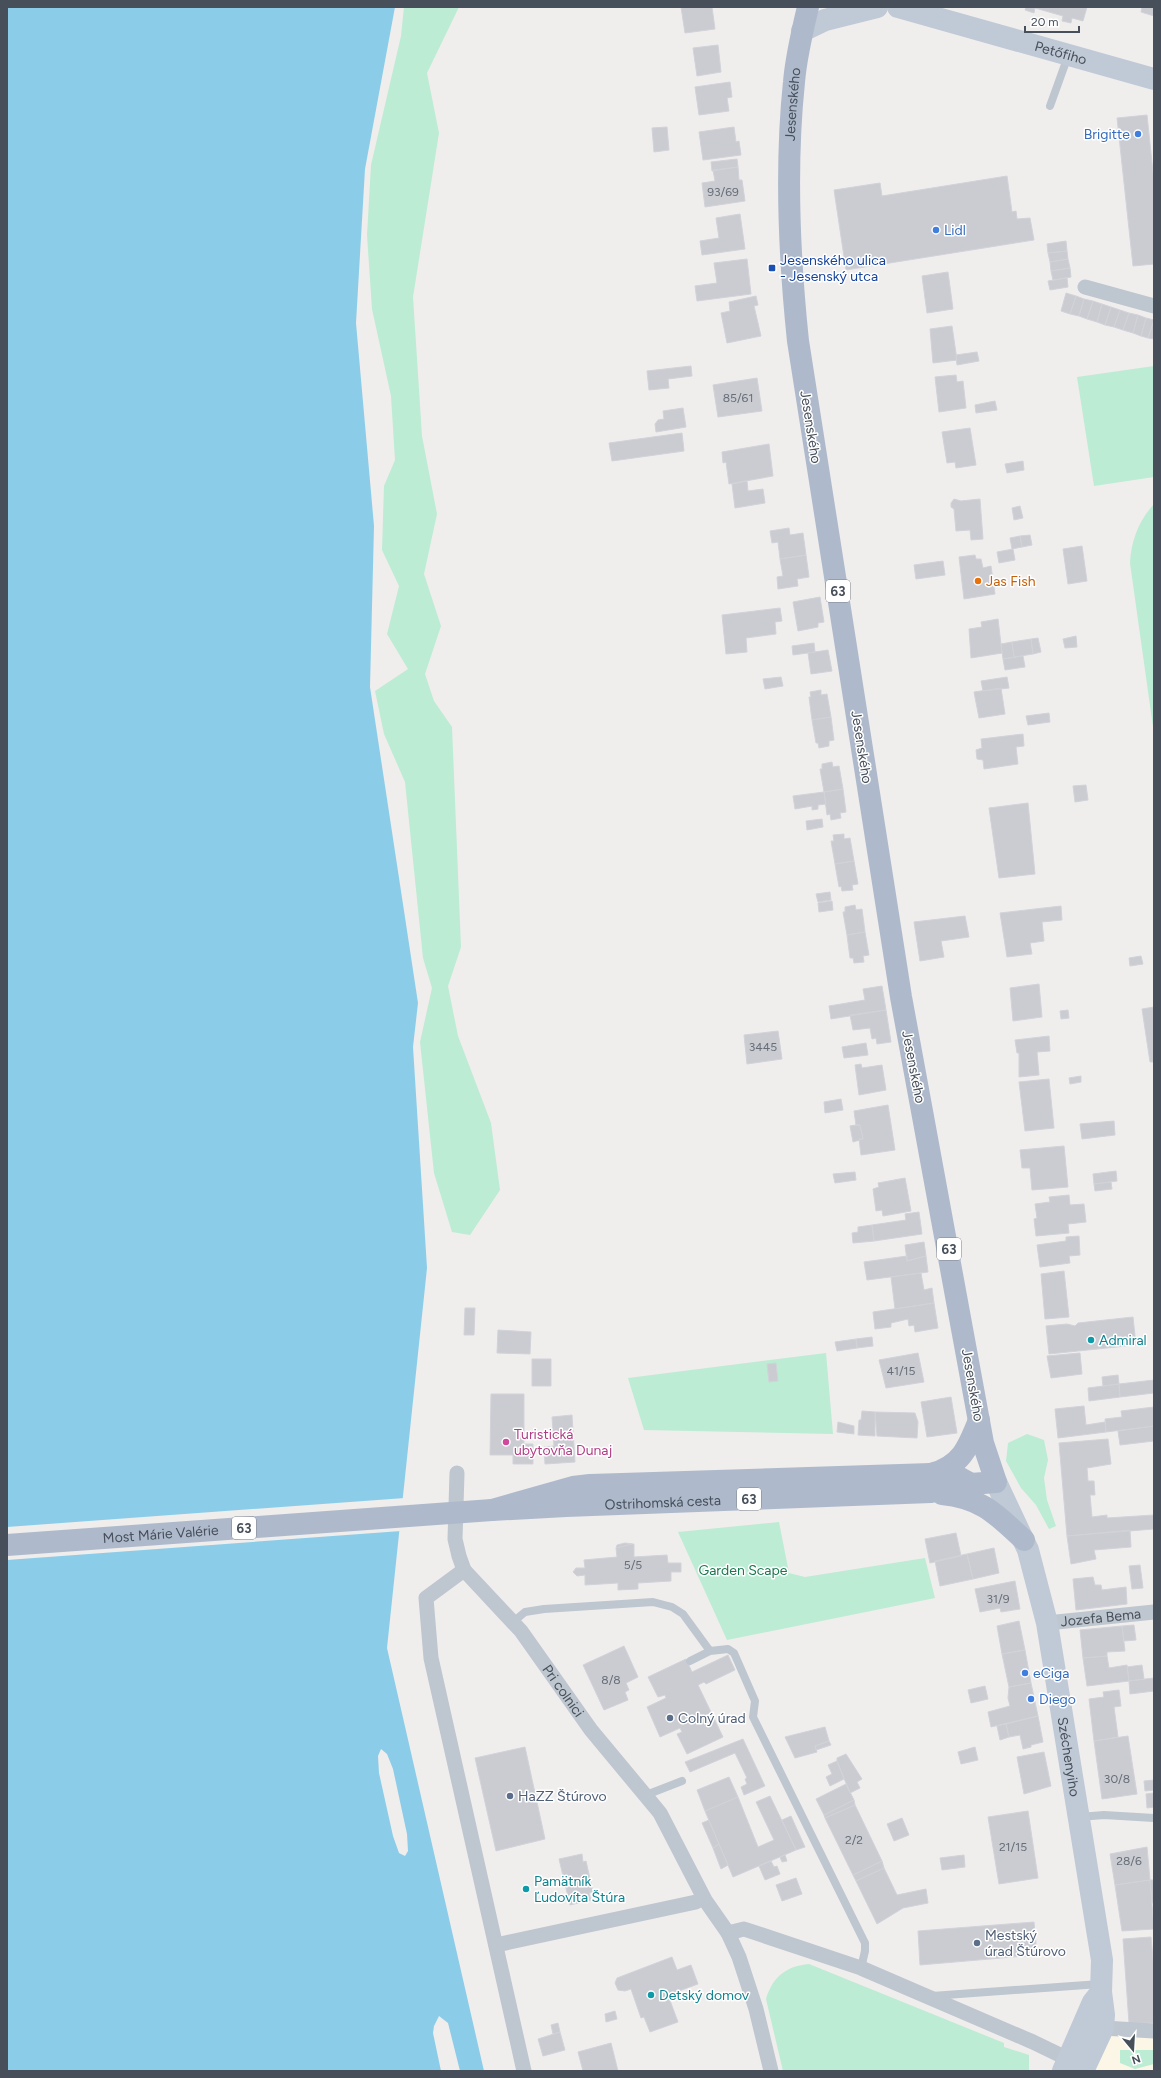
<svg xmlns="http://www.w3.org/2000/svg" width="1161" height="2078" font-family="Figtree,sans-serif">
	<rect width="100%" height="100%" fill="#f0eded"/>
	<path fill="#fbf6e6" d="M1154,2025V2071H1094L1112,2035Z"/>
	<path fill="#bcecd3" d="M404,7H459L427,73L439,133L413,297L422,436L437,514L424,574L441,626L425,674L434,701L452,727L461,947L448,986L458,1036L491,1123L500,1190L470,1235L452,1232L434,1173L420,1042L432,988L423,958L405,782L384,734L375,691L408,669L387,634L399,586L382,550L384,486L395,460L391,396L372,309L367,235L371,165L401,36Z
		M1154,366V477L1094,486L1077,377Z
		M1154,504V734L1130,563C1131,541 1139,520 1154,504Z
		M826,1353L833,1434L644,1430L628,1378Z
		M1027,1434L1044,1440L1048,1460L1044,1478L1047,1500L1056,1526L1049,1529L1036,1505L1021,1488L1006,1461L1008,1443Z
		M779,1522L789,1573L805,1577L925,1558L935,1598L727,1640L678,1532Z
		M809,1964L1004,2043V2047L1029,2055V2071H783L766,1999C773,1976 787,1966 809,1964Z
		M1120,2050H1154V2064L1135,2069L1120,2063Z"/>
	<path fill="#8bcde8" d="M7,7H395L365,169L356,323L374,526L370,687L418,1003L413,1047L427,1268L387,1648L484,2071H7Z"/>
	<path fill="#f0eded" d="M405,1498L401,1531L7,1560V1527Z
		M381,1749L387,1754L393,1769L407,1834L408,1851L405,1856L399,1853L393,1836L379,1773L378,1756Z
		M439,2016L448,2023L460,2071H441L433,2033L434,2026Z"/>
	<path fill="#caccd2" stroke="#d1d3d9" d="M681,7H712L715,29L685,33Z
		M1026,7H1087L1083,21L1072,18L1071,23L1062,21L1063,16L1035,8L1034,13L1025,10Z
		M1142,7H1154V16L1141,12Z
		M718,45L721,72L697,76L693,48Z
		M730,82L732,97L727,98L729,111L699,115L695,87Z
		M1147,115L1154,182V264L1133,266L1117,118Z
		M667,127L669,150L654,152L652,128Z
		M734,127L736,142L739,141L741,155L703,160L699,132Z
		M737,159L738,167L712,171L711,162Z
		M738,167L739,180H742L745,201L705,207L702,183L715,181L713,170Z
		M1007,176L1012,212L1016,211L1017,219L1030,218L1034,240L846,270L834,190L880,183L882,196Z
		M740,214L745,249L702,255L700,241L719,238L716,218Z
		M1066,241L1067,251L1048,253L1047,244Z
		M1067,251L1068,259L1050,262L1048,253Z
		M747,259L751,294L697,301L695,286L717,283L714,263Z
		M1068,259L1070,268L1051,271L1050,262Z
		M1070,268L1071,277L1053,280L1051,271Z
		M948,272L953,309L927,313L922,276Z
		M1067,278L1068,287L1050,290L1048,281Z
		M1066,293L1076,296L1070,314L1061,311Z
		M756,296L758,305L754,306L761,336L727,343L721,313L730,311L729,302Z
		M1076,296L1084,299L1079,316L1070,314Z
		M1084,299L1093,301L1087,319L1079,316Z
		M1093,301L1102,304L1097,322L1087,319Z
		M1102,304L1111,307L1105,325L1097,322Z
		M1111,307L1120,310L1114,327L1105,325Z
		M1120,310L1129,313L1123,330L1114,327Z
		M1129,313L1138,315L1133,333L1123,330Z
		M1138,315L1146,318L1141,336L1133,333Z
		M1146,318L1154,320L1148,338L1141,336Z
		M1154,320V339L1148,338Z
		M952,326L957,360L933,363L930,329Z
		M977,352L979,361L957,365L956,355Z
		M691,366L692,376L668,379L669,388L649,390L647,371Z
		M956,375L957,382L963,381L966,408L939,412L935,377Z
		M757,378L762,411L718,417L713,385Z
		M995,401L997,410L976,413L975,405Z
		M683,408L686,427L656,432L655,424L658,420L664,419L663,411Z
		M970,428L976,465L956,468L955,462L947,463L942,432Z
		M682,433L684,451L612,461L609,443Z
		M769,444L773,476L729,484L726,462L723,463L722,452Z
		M1023,461L1024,470L1007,473L1005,464Z
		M747,481L748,491L763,489L765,503L735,508L732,484Z
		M954,499L961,501L980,499L983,539L971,540L970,530L956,531L954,509L951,507V503Z
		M1020,506L1023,518L1014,520L1012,508Z
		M789,528L790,535L803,533L806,555L780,559L778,542L772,543L770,531Z
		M1030,535L1032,545L1022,547L1020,536Z
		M1020,536L1022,547L1012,549L1010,538Z
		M1082,546L1087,581L1068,584L1063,549Z
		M1013,549L1015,560L999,563L997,552Z
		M806,555L809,577L797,579L798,586L778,589L777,577L783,576L780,559Z
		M975,555L976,559H981L983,568L991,566L995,594L964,599L959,557Z
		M943,561L945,575L916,579L914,565Z
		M820,597L824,622L818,623V627L798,631L793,602Z
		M780,608L782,621L775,622L776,634L746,638L747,652L726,654L722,615Z
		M998,619L1002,653L971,658L969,629L982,627L981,622Z
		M1076,636L1077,647L1065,648L1063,639Z
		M1038,638L1041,652L1033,654L1031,639Z
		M1031,639L1033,654L1014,657L1012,642Z
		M1012,642L1014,657L1003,659L1001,644Z
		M814,643L815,652L793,655L792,646Z
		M828,650L832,671L811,674L808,653Z
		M1023,656L1025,667L1005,670L1003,659Z
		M781,677L783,686L765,689L763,679Z
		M1007,677L1009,688L983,691L981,681Z
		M1001,688L1005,714L979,718L974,692Z
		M821,690V695L827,694L831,717L812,720L809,697H811L810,692Z
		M1049,713L1050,722L1028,725L1026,716Z
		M831,717L834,740L829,741V746L819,748L818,743H816L812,720Z
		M1023,734L1024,746L1016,747L1018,764L984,769L983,760L977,759L976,750L982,748L981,739Z
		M832,762L833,767L839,766L843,789L824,792L820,769H822V764Z
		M1086,785L1088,800L1075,802L1073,786Z
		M843,789L846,812L840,813L841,818L831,820L830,814L827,815L824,792Z
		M824,792L826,804L818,805V809L812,810V806L795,809L793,796Z
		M1028,803L1035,874L999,878L989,808Z
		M822,819L823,827L807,830L806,821Z
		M844,834V839L850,838L854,861L835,864L831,841H834L833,835Z
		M854,861L858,884L852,885L853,890L842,891L841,886L839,887L835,864Z
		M830,892L831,900L818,902L816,894Z
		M832,901L833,910L819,912L818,903Z
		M855,905L856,910L862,909L865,932L847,935L843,912H845V907Z
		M1061,906L1062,920L1042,922L1044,941L1030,943L1032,954L1007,957L1000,913Z
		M965,916L969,937L941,941L944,957L920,961L914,922Z
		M865,932L869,955L863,956L864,962L854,963L853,958H850L847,935Z
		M1141,956L1143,964L1130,966L1129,958Z
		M1039,984L1042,1017L1013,1021L1010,988Z
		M882,986L886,1010L831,1019L829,1006L865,1000L863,989Z
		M1154,1007V1062H1150L1142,1009Z
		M886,1010L891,1042L877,1044L876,1038L872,1039L870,1028L853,1030L850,1015Z
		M1068,1010L1069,1018L1061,1019L1060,1011Z
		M778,1031L782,1059L747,1064L744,1035Z
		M1049,1036L1050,1051L1037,1052L1039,1075L1019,1077V1053H1017L1015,1040Z
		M866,1043L868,1055L844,1058L842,1047Z
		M861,1064L862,1068L882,1065L886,1090L859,1095L855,1065Z
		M1081,1076V1082L1070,1084L1069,1078Z
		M1049,1079L1054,1128L1025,1131L1019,1082Z
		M841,1099L843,1110L825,1113L824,1102Z
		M888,1105L895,1150L861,1155L859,1139H863L860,1125H856L854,1111Z
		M1114,1121L1115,1135L1082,1139L1080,1124Z
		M856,1125H860L863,1139L853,1142L850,1126Z
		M1064,1146L1068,1187L1032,1190L1030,1168H1022L1020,1150Z
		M1116,1171L1117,1181L1094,1184L1093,1174Z
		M855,1172L856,1180L835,1183L833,1174Z
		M905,1178L911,1211L883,1216L882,1210L876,1211L873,1189L879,1187L878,1183Z
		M1111,1182L1112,1189L1095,1191L1094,1184Z
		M1069,1195L1070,1205L1084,1204L1086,1222L1068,1224L1069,1233L1036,1236L1034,1219L1037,1218L1035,1204L1050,1202L1049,1197Z
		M919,1212L922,1234L874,1241L872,1225L906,1220L905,1214Z
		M872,1225L874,1241L853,1243L852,1233L858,1232V1227Z
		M1079,1236L1080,1255L1069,1256L1070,1263L1040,1267L1037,1245L1066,1241V1237Z
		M924,1242L926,1256L907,1261L905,1245Z
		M907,1256V1261L926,1256L928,1272L867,1280L864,1262Z
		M1064,1271L1069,1317L1045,1319L1041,1274Z
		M921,1273L924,1290L932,1288L934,1303L895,1309L891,1277Z
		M934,1303L938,1328L915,1332L914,1325L909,1326L908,1319L891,1323V1327L875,1329L873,1312Z
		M465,1308H475L474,1335H464Z
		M1133,1317L1136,1345L1049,1354L1046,1326L1067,1324L1075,1326L1078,1323Z
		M498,1330L531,1332L530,1354L497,1353Z
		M872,1337L873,1346L857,1348L856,1339Z
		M856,1339L857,1348L837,1351L835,1342Z
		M918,1353L924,1382L886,1388L879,1360Z
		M1080,1353L1082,1374L1051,1378L1047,1356Z
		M532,1359H551V1386H532Z
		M776,1363L778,1381L769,1382L767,1364Z
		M1118,1375L1119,1384L1103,1386L1102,1377Z
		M1154,1380V1393L1120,1397L1119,1384Z
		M1119,1384L1120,1397L1089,1401L1088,1388Z
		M491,1394H524V1444H533V1464H513V1455H490Z
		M951,1397L957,1433L927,1437L921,1402Z
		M1084,1406L1086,1425L1105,1422L1106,1432L1058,1438L1055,1409Z
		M1154,1407V1426L1106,1432L1105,1419L1122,1417L1121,1411Z
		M862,1411L875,1412V1436L858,1435L859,1420H861Z
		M875,1412L915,1413L918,1422L917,1438L877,1436Z
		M572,1415L575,1462L545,1464L544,1447L554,1446L552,1417Z
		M838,1422L854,1426V1434L837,1432Z
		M1154,1426V1441L1120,1445L1118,1431Z
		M1108,1439L1111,1464L1087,1468L1088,1481H1094L1095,1495H1090L1092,1517L1107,1515V1518L1154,1515V1529L1067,1536L1059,1443Z
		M1130,1530L1131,1547L1094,1550L1096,1559L1071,1564L1067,1536Z
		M956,1533L961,1556L930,1563L925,1539Z
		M625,1543L632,1544L616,1548L617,1545Z
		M632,1544H634V1557L667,1555L668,1563H681V1572H671V1581L638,1583V1589L618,1590V1583L585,1585V1575L577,1576L573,1572L576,1568H585L584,1560L617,1557L616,1548Z
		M994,1548L999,1573L973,1579L967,1554Z
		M967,1554L973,1579L940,1586L935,1561Z
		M1140,1565L1143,1588L1132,1589L1129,1566Z
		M1093,1577L1095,1585H1101L1102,1590L1126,1587L1127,1604L1076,1610L1073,1579Z
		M1015,1581L1020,1609L1001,1612L1000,1608L980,1612L975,1589Z
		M1019,1621L1025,1650L1002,1654L997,1626Z
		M1134,1625L1136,1640L1124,1641L1122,1626Z
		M1122,1626L1125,1651L1107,1652V1656L1083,1658L1080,1630Z
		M624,1646L638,1677L626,1683L629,1690L625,1692L628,1700L604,1710L583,1665Z
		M1025,1650L1031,1683L1009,1687L1002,1654Z
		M728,1655L735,1670L706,1684L704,1682L698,1685L723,1737L687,1754L677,1734L682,1732L680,1728L660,1737L647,1707L666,1698L665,1695L658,1697L648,1677L686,1659L692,1672Z
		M1107,1656L1109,1668L1127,1665L1129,1681L1087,1686L1083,1658Z
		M1142,1665L1144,1679L1129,1681L1127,1667Z
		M1154,1678V1691L1130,1694L1129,1681Z
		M1031,1683L1038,1716L991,1727L988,1712L1010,1706L1008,1698L1009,1687Z
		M985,1686L988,1699L971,1703L968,1690Z
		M1119,1690L1121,1706L1114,1707L1118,1737L1094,1741L1089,1699L1104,1697L1103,1692Z
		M1038,1716L1043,1742L1031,1745V1747L1023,1749L1020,1735L1009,1737L1006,1724Z
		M1006,1724L1009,1737L1000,1740L997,1726Z
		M825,1727L829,1741L815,1746L817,1752L795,1758L785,1737Z
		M1128,1736L1137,1794L1102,1799L1094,1741Z
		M743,1739L765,1786L744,1795L741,1787L747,1784L745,1779L747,1778L735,1753L690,1772L685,1762Z
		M829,1741L831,1745L816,1750L815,1746Z
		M525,1747L545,1839L496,1851L475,1758Z
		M975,1747L978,1760L961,1764L958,1752Z
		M1044,1752L1051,1786L1024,1794L1017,1757Z
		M846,1754L862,1779L857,1782L860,1788L850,1793L837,1761V1758Z
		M837,1761L844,1779L830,1786L826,1777L832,1774L828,1765Z
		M729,1777L738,1797L705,1811L697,1790Z
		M1154,1780V1790L1145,1791L1144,1781Z
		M846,1784L854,1800L824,1815L816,1799Z
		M1154,1793V1807L1147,1808L1146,1794Z
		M770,1796L796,1850L733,1877L705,1811L738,1797L758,1847L774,1840L756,1802Z
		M854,1800L855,1805L825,1818L824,1815Z
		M855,1805L882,1861L853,1875L825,1818Z
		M1028,1811L1038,1878L999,1884L988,1817Z
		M791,1816L805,1847L796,1850L782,1820Z
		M902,1818L909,1835L894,1841L887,1824Z
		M709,1820L719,1844L713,1848L702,1823Z
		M719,1844L728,1865L721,1869L713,1848Z
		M1147,1847L1150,1880L1115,1885L1110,1854Z
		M582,1854L583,1862L586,1861L593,1892L589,1893L591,1900L570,1905L559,1859Z
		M785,1855L787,1861L782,1862L780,1857Z
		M964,1855L965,1867L942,1870L940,1858Z
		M771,1861L774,1867L777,1866L780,1874L765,1880L759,1866Z
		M882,1861L884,1868L856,1881L853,1875Z
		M884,1868L897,1895L926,1889L928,1903L903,1908L877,1924L856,1881Z
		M796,1878L802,1894L782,1901L776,1885Z
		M1150,1880H1154V1903H1152Z
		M1150,1880L1154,1929L1122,1931L1115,1885Z
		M1034,1922L1037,1955L920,1965L918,1931Z
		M1151,1937L1154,1970V2023H1129L1123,1939Z
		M672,1957L677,1970L691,1965L698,1984L668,1995L678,2022L650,2032L644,2017L641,2018L631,1989L625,1991L618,1990L615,1983L617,1978Z
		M615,2011L617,2019L606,2022L605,2014Z
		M558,2023L560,2032L553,2034L551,2025Z
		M560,2032L565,2050L543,2056L538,2039Z
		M611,2043L618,2071H583L578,2052Z"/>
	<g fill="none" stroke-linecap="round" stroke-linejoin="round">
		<path stroke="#bec6cf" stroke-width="8" d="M1050,106L1068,56
			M513,1622L525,1612L544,1609L653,1602L672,1607L683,1614L710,1651L728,1649L734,1653L755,1701L753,1717L865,1943V1951L861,1968
			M690,1661L710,1651
			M646,1795L682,1781
			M1079,1817L1104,1815L1154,1818
			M932,1996L1100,1984"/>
		<g stroke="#bec6cf" stroke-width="15">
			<path d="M1085,287L1154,306"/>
			<path id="s1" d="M457,1473L455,1539L459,1556L464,1570L521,1631L591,1730L660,1813L705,1900L728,1933L739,1957L756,2009L771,2071"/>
			<path d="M464,1570L426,1598L431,1658L524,2071"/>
			<path id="s2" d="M1047,1623L1154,1612"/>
			<path d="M728,1933L744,1929L861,1968L1033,2042L1064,2057"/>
			<path d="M496,1945L696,1902"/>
			<path d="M1103,2028L1154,2031"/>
		</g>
		<g stroke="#c0c9d6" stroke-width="22">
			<path id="s3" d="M898,7L1154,79"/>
			<path d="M802,31L825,20L877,7"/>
			<path id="s4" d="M996,1482L1028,1550L1047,1623L1102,1960L1101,1992L1104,2015L1103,2028L1083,2071"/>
			<path d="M1063,2071L1093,2002L1101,1992"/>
		</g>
		<g stroke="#aebacb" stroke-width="22">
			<path d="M931,1474C961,1466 968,1448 979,1420"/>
			<path d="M942,1494C982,1498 996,1514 1024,1540"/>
			<path id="s5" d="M492,1510L566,1506L931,1492L971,1484L996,1482L983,1443L901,997L798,341C789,255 785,168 794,82C796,57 802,32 808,7"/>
			<path id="s6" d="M7,1545L492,1510L573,1487L590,1485L931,1474L960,1478L971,1484"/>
		</g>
	</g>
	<g fill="#3f7fe0" stroke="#fff" stroke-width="1.5">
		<circle cx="1138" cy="134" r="4"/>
		<circle cx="936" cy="230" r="4"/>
		<circle cx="1025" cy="1673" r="4"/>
		<circle cx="1031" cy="1699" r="4"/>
	</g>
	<rect fill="#1a4fb4" stroke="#fff" stroke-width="1.5" x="768" y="264" width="8" height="8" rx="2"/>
	<circle fill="#e8710a" stroke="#fff" stroke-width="1.5" cx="978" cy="581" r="4"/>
	<g fill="#0f9aa8" stroke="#fff" stroke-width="1.5">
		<circle cx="1091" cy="1340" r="4"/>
		<circle cx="526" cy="1889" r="4"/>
		<circle cx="651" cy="1995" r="4"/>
	</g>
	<circle fill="#d1479c" stroke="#fff" stroke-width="1.5" cx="506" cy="1442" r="4"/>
	<g fill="#5c6f8a" stroke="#fff" stroke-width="1.5">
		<circle cx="670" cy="1718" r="4"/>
		<circle cx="510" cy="1796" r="4"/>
		<circle cx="977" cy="1943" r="4"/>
	</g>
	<g text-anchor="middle" stroke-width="3" stroke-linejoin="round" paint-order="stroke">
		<g font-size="12" fill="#676e78">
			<text x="723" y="196">93/69</text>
			<text x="738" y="402">85/61</text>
			<text x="763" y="1051">3445</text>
			<text x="901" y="1375">41/15</text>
			<text x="633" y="1569">5/5</text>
			<text x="998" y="1603">31/9</text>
			<text x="611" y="1684">8/8</text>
			<text x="1117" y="1783">30/8</text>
			<text x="854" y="1844">2/2</text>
			<text x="1013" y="1851">21/15</text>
			<text x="1129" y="1865">28/6</text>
		</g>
		<g fill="#fff" stroke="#7e848c" stroke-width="1">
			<rect x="826" y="580" width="24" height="22" rx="3"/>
			<rect x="937" y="1238" width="24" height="22" rx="3"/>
			<rect x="737" y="1488" width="24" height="22" rx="3"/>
			<rect x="232" y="1517" width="24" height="22" rx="3"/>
		</g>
		<g font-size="13" font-weight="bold" fill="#464f5a">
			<text x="838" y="596">63</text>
			<text x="949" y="1254">63</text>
			<text x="749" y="1504">63</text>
			<text x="244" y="1533">63</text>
		</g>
		<g font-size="14" fill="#464f5a" stroke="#fff">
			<text dy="5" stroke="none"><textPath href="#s3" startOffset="169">Petőfiho</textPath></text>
			<text dy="5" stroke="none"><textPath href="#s5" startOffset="1901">Jesenského</textPath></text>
			<text transform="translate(811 427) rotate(81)" y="5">Jesenského</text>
			<text transform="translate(862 747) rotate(81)" y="5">Jesenského</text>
			<text transform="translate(914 1067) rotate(79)" y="5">Jesenského</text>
			<text transform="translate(973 1385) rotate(80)" y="5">Jesenského</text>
			<text dy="5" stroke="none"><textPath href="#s5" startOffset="171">Ostrihomská cesta</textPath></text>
			<text dy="5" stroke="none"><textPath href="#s6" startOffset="154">Most Márie Valérie</textPath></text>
			<text dy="5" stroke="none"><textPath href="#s2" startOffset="54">Jozefa Bema</textPath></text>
			<text dy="5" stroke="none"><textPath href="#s1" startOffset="255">Pri colnici</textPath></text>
			<text dy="5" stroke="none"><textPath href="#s4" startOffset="286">Széchenyiho</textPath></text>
		</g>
		<g font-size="14" fill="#366cbe" stroke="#fff" text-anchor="start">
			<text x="1130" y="139" text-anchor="end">Brigitte</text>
			<text x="944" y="235">Lidl</text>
			<text x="1033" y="1678">eCiga</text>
			<text x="1039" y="1704">Diego</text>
		</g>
		<g font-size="14" fill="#164399" stroke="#fff" text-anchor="start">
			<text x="780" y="265">Jesenského ulica<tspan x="780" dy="16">- Jesenský utca</tspan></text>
		</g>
		<g font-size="14" fill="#c56008" stroke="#fff" text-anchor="start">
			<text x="986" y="586">Jas Fish</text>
		</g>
		<g font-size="14" fill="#0d838f" stroke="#fff" text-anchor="start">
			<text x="1099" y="1345">Admiral</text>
			<text x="534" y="1886">Pamätník<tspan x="534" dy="16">Ľudovíta Štúra</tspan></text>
			<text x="659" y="2000">Detský domov</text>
		</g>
		<g font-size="14" fill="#b23c85" stroke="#fff" text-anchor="start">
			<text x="514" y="1439">Turistická<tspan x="514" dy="16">ubytovňa Dunaj</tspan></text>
		</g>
		<g font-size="14" fill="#1a7750" stroke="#fff">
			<text x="743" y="1575">Garden Scape</text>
		</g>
		<g font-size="14" fill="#4e5e75" stroke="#fff" text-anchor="start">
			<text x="678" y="1723">Colný úrad</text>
			<text x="518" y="1801">HaZZ Štúrovo</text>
			<text x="985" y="1940">Mestský<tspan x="985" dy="16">úrad Štúrovo</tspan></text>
		</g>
	</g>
	<rect width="1161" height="2078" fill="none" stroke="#464f5a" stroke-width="16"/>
	<g transform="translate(1133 2050) rotate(162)" stroke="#ffffff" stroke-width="3" paint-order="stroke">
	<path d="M0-3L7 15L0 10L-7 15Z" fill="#464f5a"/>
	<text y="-6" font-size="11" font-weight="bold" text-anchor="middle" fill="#464f5a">N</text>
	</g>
	<path d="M1025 26v6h54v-6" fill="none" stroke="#464f5a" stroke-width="2"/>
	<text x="1031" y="26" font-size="12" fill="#464f5a" stroke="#ffffff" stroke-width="3" paint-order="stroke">20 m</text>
</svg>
